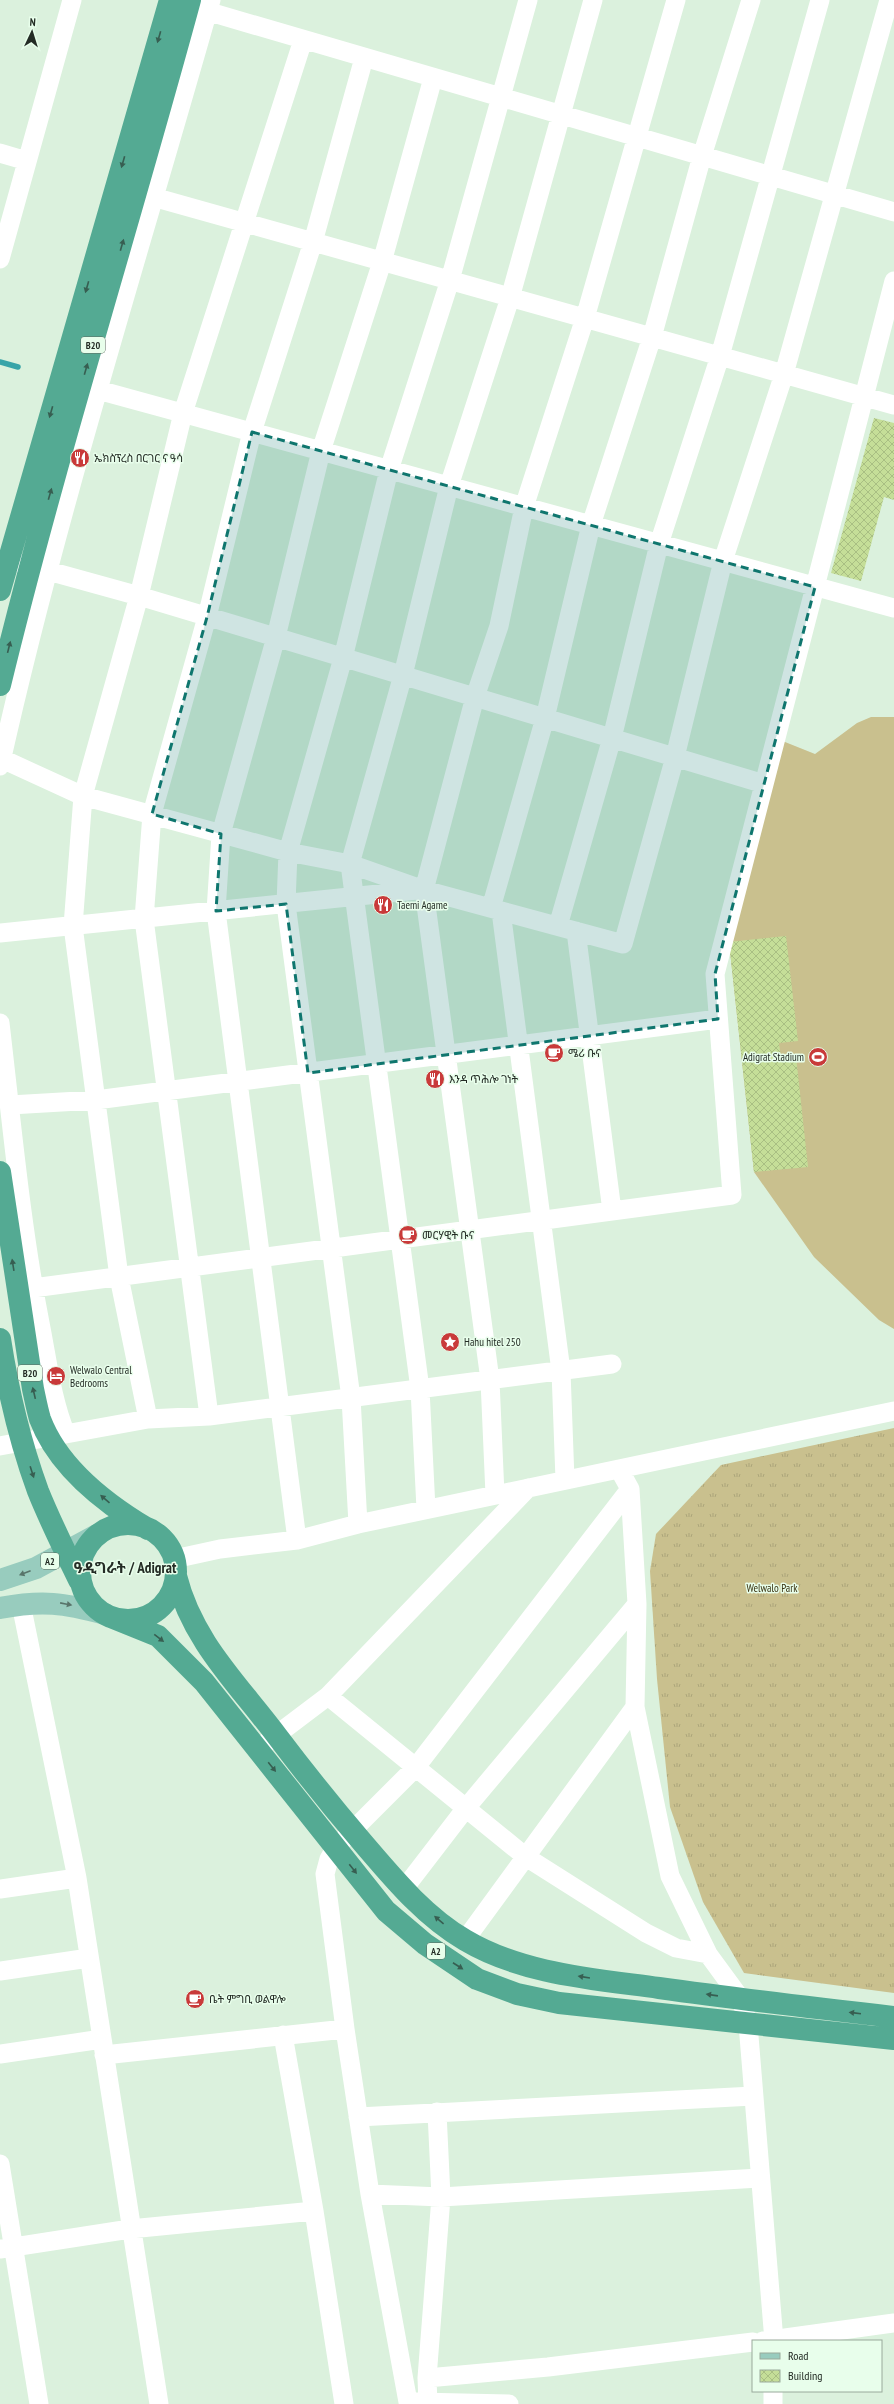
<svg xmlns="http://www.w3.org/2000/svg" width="894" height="2404" font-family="'PT Sans Narrow','Noto Sans Ethiopic',sans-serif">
	<defs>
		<pattern id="grass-tufts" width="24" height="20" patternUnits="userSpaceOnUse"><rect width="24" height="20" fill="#c9c08e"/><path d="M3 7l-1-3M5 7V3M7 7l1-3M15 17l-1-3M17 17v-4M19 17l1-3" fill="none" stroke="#aca57a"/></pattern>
		<pattern id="building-cross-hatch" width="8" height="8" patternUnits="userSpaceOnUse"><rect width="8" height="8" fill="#c5de98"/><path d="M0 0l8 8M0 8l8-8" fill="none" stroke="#a9bf83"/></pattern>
	</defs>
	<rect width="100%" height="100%" fill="#dbf1dd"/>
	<path fill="url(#grass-tufts)" d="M894,1428V1993L744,1973L703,1902L670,1807L657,1679L650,1571L656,1534L721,1465Z"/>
	<path fill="#c9c08e" d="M871,717H894V1329L879,1320L814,1257L754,1172L729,942L780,740L815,754L857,723Z"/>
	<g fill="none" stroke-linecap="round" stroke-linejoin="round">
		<path stroke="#38a4a8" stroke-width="5.5" d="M0,362L18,367"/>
	</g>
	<path fill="url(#building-cross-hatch)" d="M874,418L894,423V500L884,497L861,581L831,573Z
		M786,936L798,1041L779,1043L781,1058L796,1056L808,1167L754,1172L729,942Z"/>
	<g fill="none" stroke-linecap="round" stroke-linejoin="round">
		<path stroke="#fff" stroke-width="19" d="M196,8L894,212
			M0,153L27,161
			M121,188L894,405
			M0,259L72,0
			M98,390L894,608
			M16,562L139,596L764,784
			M0,758L83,796L288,852L350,864L424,890L623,944L675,757L723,561L784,374L889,0
			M0,766C58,507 139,255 211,0
			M491,908L545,718L591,525L652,337L702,156L751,0
			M501,911L561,1371L565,1480
			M558,926L612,738L659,544L720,356L820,0
			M576,931L612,1211
			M0,933L417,890
			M0,1023C12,1125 21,1227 41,1328C48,1364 52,1400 66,1434
			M10,1105L96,1100L718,1019
			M33,1288L732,1195L715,974L894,281
			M209,1416L144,919L152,814L207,617L252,432L313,242L364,58
			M148,1419L119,1277L73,926L83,796L139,596L183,413L303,40
			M0,1446L148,1419L209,1416L612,1364
			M619,1469L630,1489L637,1604L635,1707L670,1876L708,1954L741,1999L748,2024L774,2341
			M495,1495L490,1380L424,890L475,697L499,626L524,507L585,318L676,0
			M426,1509L420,1389L350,864L403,675L449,486L510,298L593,0
			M358,1524L351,1398L286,904L288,852L343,658L389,470L450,280L528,0
			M297,1540L216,911L221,834L276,637L321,451L382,262L433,78
			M174,1559L220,1549L297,1540L358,1524L894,1411
			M21,1604L77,1878L159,2404
			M328,1696L526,1857L646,1933L676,1948L708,1954
			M258,1749L328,1696L528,1488
			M0,1889L77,1878
			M403,1890L466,1808L637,1604
			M465,1940L635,1707
			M0,1971L89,1958
			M283,2035L314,2211L344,2404
			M0,2054L102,2039
			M104,2055L345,2029
			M358,2117L753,2096
			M0,2164L39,2404
			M370,2194L441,2197L759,2178
			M0,2249L130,2229L314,2211
			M763,2341L894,2323
			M427,2378L548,2367L753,2342
			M408,2402L370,2194L345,2029L325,1874L329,1859L336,1847L416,1767L630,1489
			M416,2402L509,2404
			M428,2404L427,2378L441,2197L437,2112
			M773,2404V2391"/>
		<path stroke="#98ccbe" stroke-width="22" d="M0,1580L36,1568L97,1535
			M0,1608C42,1600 64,1603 105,1614"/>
		<path stroke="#54aa93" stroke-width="22" d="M0,590L170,0
			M0,685C56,455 128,229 190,0
			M0,1172L33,1389C35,1398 37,1409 40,1419C58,1467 106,1504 148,1529
			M0,1339C8,1391 20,1442 38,1491C50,1521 65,1551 79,1580
			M80 1572a48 48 0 1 1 96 0a48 48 0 1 1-96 0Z
			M176,1576C192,1641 238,1684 277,1736C305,1773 333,1808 363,1843C393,1878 424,1916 465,1940C522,1974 594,1979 659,1988C737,1999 815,2008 894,2017
			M111,1617L158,1636L204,1682L386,1911L425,1944L477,1979L517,1994L559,2003L894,2039"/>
	</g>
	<defs><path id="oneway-solid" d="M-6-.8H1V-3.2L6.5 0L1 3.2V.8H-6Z"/></defs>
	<g fill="#375e51">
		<use href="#oneway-solid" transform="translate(159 37) rotate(106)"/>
		<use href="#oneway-solid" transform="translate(123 162) rotate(106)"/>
		<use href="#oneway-solid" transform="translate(122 245) rotate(-74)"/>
		<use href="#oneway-solid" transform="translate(87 287) rotate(106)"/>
		<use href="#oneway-solid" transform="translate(86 369) rotate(-74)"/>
		<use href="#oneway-solid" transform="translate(51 412) rotate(106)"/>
		<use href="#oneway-solid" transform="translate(50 494) rotate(-74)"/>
		<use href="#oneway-solid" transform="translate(9 647) rotate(-76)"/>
		<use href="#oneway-solid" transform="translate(13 1265) rotate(-99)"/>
		<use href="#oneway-solid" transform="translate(34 1393) rotate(-103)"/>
		<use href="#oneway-solid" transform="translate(32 1472) rotate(72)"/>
		<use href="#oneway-solid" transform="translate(105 1499) rotate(-139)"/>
		<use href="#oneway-solid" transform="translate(159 1638) rotate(38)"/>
		<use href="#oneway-solid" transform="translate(272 1767) rotate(51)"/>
		<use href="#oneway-solid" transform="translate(353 1869) rotate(52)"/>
		<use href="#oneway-solid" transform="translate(439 1920) rotate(-140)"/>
		<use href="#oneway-solid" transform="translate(458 1966) rotate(33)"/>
		<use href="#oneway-solid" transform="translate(584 1977) rotate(-171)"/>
		<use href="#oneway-solid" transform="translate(712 1995) rotate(-172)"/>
		<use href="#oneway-solid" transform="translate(855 2013) rotate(-173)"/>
	</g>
	<g fill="#58746a">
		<use href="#oneway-solid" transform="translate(25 1573) rotate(159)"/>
		<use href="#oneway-solid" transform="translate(66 1604) rotate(11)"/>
	</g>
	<path fill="#0f766e" fill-opacity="0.2" stroke="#0f766e" stroke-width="3" stroke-dasharray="8 5" stroke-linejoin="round" d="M252,432L815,587L715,974L718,1019L308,1073L286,904L216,911L221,834L152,814L207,617Z"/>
	<defs>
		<g id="restaurant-disc" transform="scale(1)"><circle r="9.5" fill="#c93a3a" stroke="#e8feeb"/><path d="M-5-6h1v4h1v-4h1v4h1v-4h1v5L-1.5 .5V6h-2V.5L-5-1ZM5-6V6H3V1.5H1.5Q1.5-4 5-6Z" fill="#fff"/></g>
		<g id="cafe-disc" transform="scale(1)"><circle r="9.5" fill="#c93a3a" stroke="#e8feeb"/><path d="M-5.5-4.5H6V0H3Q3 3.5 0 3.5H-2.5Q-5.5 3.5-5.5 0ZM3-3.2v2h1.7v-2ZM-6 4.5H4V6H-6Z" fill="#fff"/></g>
		<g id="stadium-disc" transform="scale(1)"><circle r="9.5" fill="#c93a3a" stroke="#e8feeb"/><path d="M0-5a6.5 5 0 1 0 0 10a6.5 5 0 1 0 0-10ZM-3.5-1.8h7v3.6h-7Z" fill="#fff"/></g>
		<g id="sight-disc" transform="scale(1)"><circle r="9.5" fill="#c93a3a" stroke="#e8feeb"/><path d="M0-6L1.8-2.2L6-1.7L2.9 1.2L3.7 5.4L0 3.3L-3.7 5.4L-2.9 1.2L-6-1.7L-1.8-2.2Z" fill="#fff"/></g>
		<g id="hotel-disc" transform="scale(1)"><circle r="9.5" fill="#c93a3a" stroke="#e8feeb"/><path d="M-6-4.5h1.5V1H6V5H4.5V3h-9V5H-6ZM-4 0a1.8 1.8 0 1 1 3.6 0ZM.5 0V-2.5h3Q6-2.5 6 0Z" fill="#fff"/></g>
	</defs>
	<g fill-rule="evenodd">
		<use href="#restaurant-disc" x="80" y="458"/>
		<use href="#restaurant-disc" x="383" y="905"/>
		<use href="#cafe-disc" x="554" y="1053"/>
		<use href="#stadium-disc" x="818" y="1057"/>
		<use href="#restaurant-disc" x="435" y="1079"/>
		<use href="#cafe-disc" x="408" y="1235"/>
		<use href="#sight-disc" x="450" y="1342"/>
		<use href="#hotel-disc" x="56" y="1376"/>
		<use href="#cafe-disc" x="195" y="1999"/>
	</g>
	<g text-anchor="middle" stroke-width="3" stroke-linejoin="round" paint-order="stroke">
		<g fill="#e8feeb" stroke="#5f6b60" stroke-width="1">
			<rect x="81" y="337" width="24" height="16" rx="3"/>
			<rect x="18" y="1365" width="24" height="16" rx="3"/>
			<rect x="41" y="1553" width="18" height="16" rx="3"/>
			<rect x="427" y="1943" width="18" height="16" rx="3"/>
		</g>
		<g font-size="10" font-weight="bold" fill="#242c25">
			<text x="93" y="349">B20</text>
			<text x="30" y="1377">B20</text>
			<text x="50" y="1565">A2</text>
			<text x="436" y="1955">A2</text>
		</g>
		<g font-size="11" fill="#242c25" stroke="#e8feeb" text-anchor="start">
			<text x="94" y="462">ኤክስፕረስ በርገር ና ዓሳ</text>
			<text x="397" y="909">Taemi Agame</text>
			<text x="568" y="1057">ሜሪ ቡና</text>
			<text x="804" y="1061" text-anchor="end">Adigrat Stadium</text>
			<text x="449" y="1083">እንዳ ጥሕሎ ገነት</text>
			<text x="422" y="1239">መርሃዊት ቡና</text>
			<text x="464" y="1346">Hahu hitel 250</text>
			<text x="70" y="1374">Welwalo Central<tspan x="70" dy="13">Bedrooms</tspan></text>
			<text x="209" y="2003">ቤት ምግቢ ወልዋሎ</text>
		</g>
		<g font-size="11" fill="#373110" stroke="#e8feeb">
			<text x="772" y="1592">Welwalo Park</text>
		</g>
		<g font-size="15" font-weight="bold" fill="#242c25" stroke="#e8feeb">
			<text x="125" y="1573">ዓዲግራት / Adigrat</text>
		</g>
	</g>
	<rect x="752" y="2340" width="130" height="52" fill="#e8feeb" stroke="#9aaa9c"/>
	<rect x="760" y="2353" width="20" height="6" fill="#98ccbe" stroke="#9aaa9c"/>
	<text x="788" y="2360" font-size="12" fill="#242c25">Road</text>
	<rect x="760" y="2370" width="20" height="12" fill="url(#building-cross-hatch)" stroke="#9aaa9c"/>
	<text x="788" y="2380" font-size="12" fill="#242c25">Building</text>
	<g transform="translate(32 32) rotate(4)" stroke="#e8feeb" stroke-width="3" paint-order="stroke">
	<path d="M0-3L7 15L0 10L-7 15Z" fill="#242c25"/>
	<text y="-6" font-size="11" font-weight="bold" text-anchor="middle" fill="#242c25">N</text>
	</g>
</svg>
